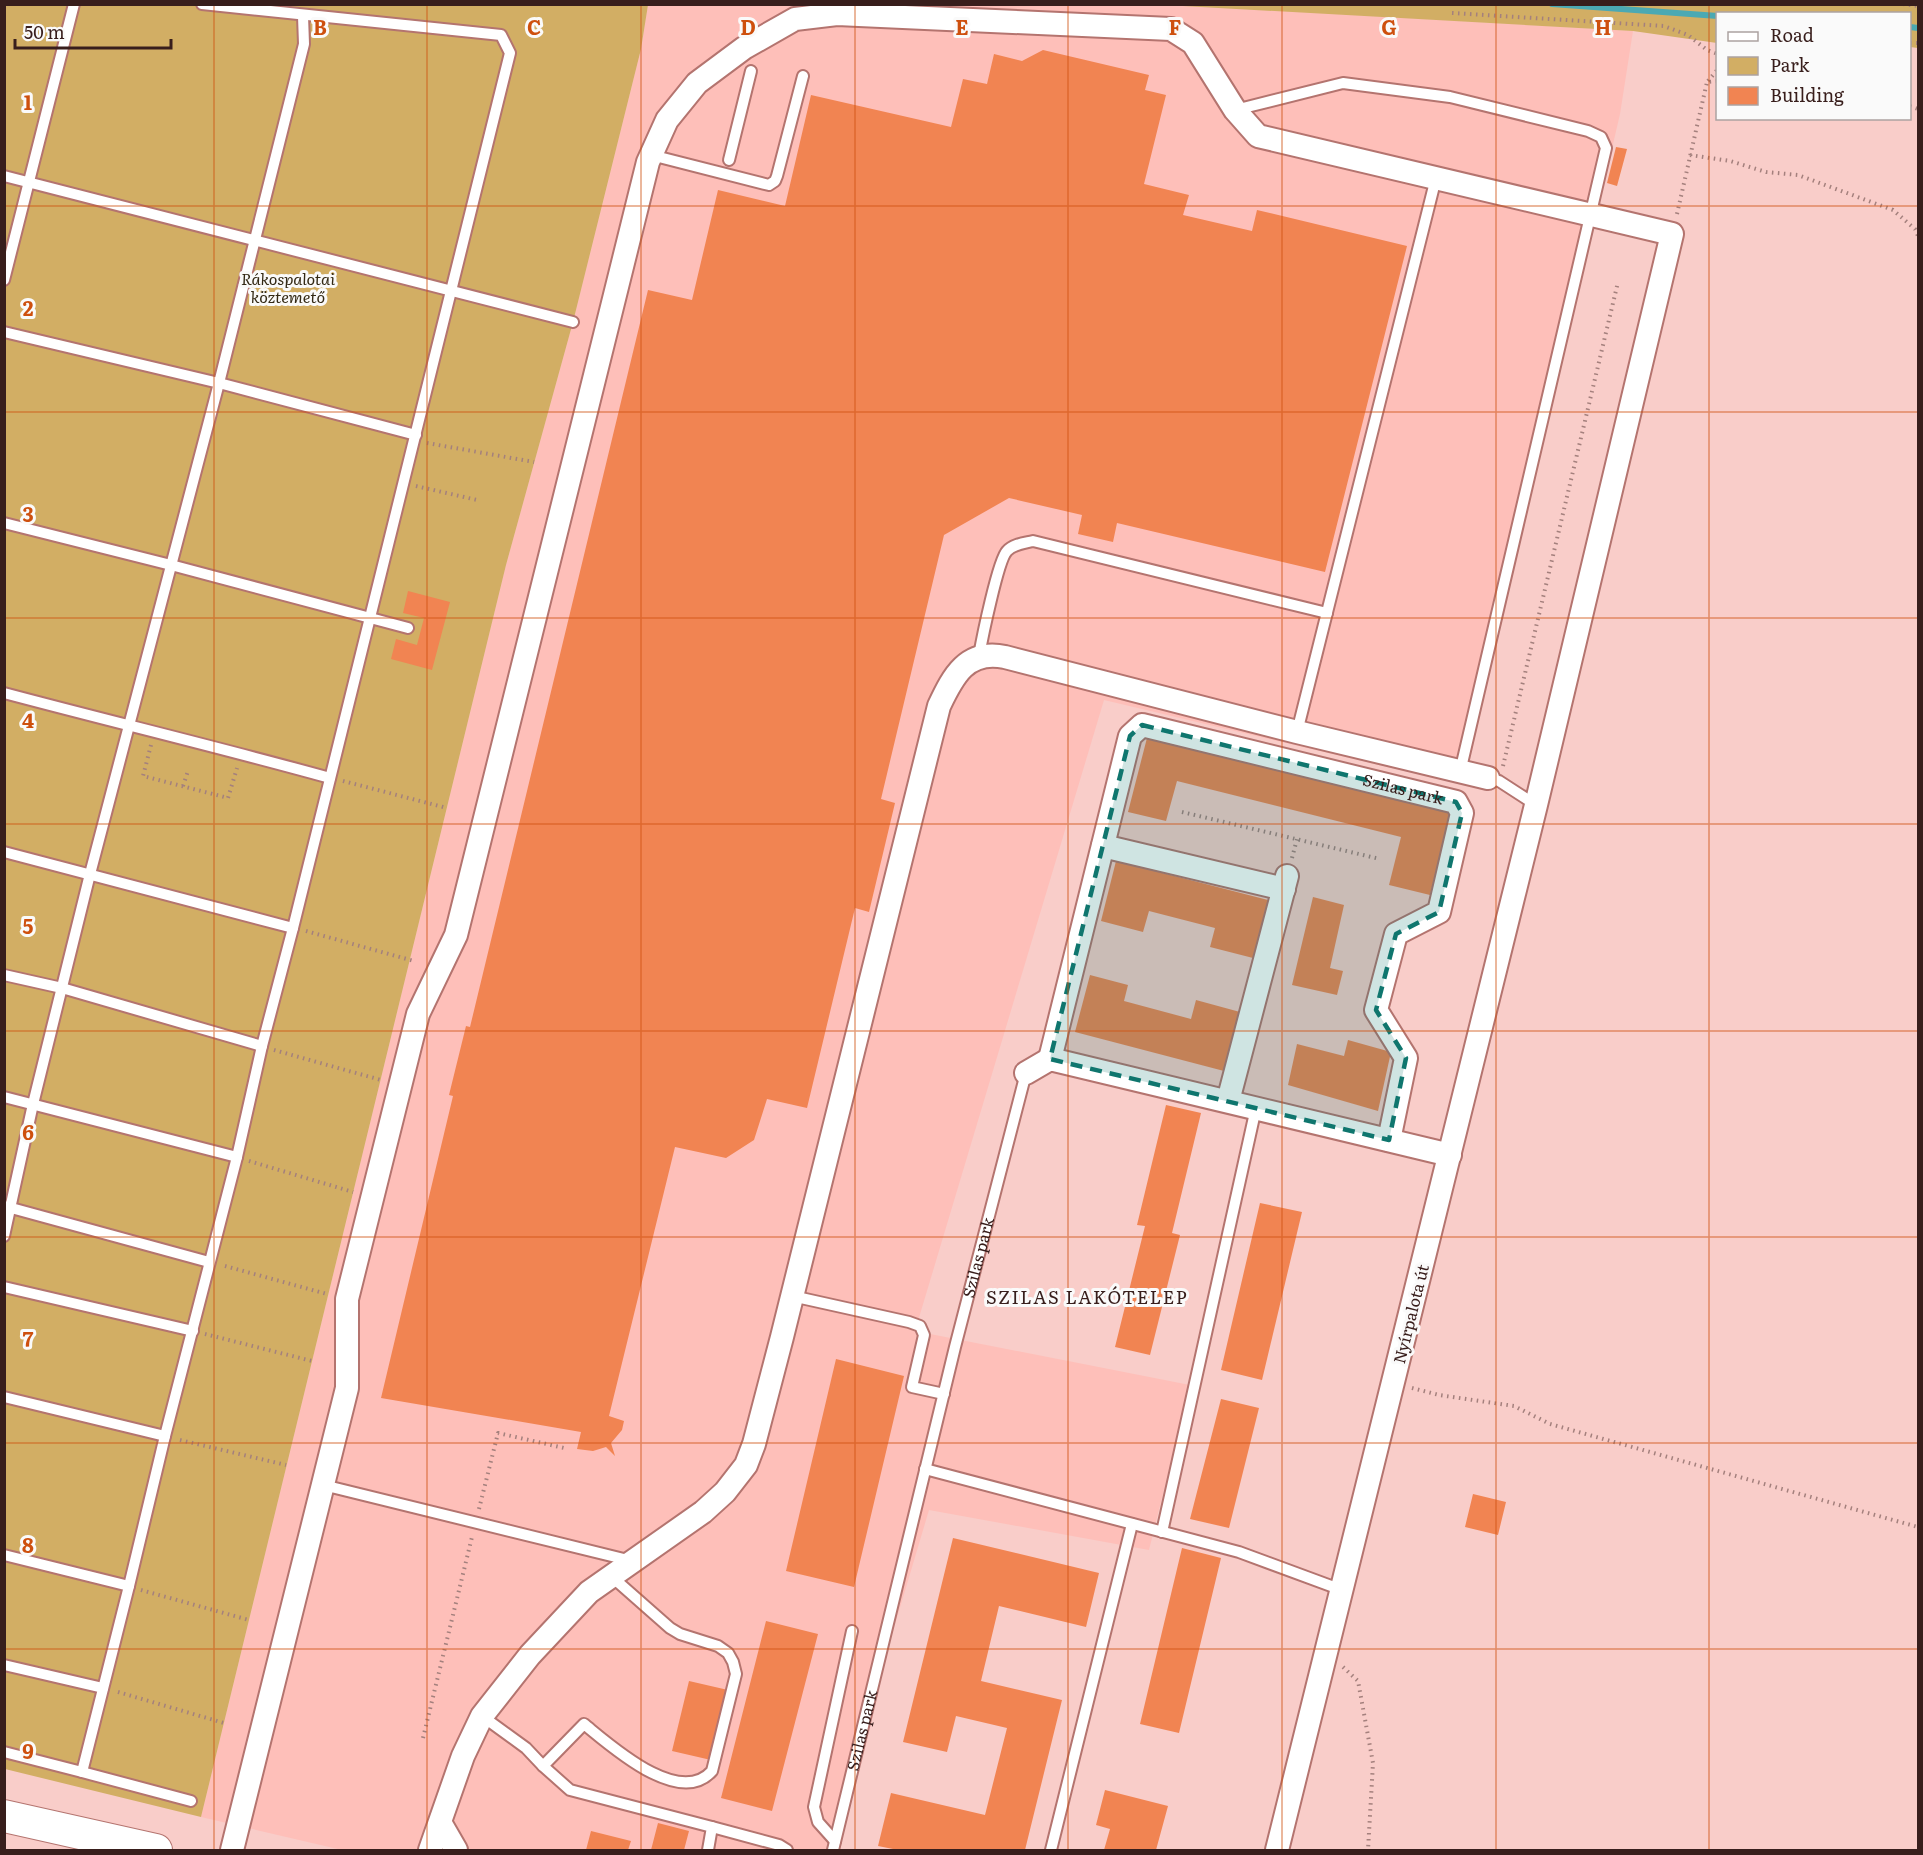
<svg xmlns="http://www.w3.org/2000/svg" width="1923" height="1855" font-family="Literata,serif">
	<rect width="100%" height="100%" fill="#f9cdc9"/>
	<path fill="#febfb9" d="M1165,4L1633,31L1620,114L1464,785L1104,700L915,1331L1190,1385L1149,1550L929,1510L828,1850H342L201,1817L506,565L573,322L641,49L648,5Z"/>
	<path fill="#d2ae64" d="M5,5H648L641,49L573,322L506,565L201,1817L5,1769Z
		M1165,5H1918V48L1910,47V14H1718L1717,43L1633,31Z"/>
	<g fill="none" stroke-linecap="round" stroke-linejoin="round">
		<path stroke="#4ba9b3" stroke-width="6" d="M1552,4L1718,16
			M1910,27L1918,28"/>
	</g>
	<path fill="#f18452" d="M1043,50L1149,75L1145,90L1166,95L1144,184L1189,195L1183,215L1252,231L1257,210L1407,246L1325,572L1117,523L1113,542L1078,534L1082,515L1009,498L944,535L881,799L895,803L869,912L855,908L807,1108L767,1099L754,1140L726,1158L675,1147L609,1416L624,1421L622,1430L611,1443L615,1456L606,1447L593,1451L577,1449L581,1432L381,1398L453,1096L449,1095L466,1026L470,1027L648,290L692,300L718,190L785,206L811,95L951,127L963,79L987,84L994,54L1022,61Z
		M1616,147L1627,149L1617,186L1607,183Z
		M408,591L450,602L432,670L391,659L396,639L417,645L424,618L403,613Z
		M1148,734L1451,810L1430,895L1389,885L1401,837L1177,781L1166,821L1128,812Z
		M1116,861L1268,900L1253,958L1210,947L1215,928L1149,911L1143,932L1101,921Z
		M1313,897L1344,905L1330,968L1343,971L1337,995L1292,985Z
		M1090,975L1128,985L1124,1001L1191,1019L1196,1000L1240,1012L1224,1071L1075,1032Z
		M1348,1040L1391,1052L1378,1111L1288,1085L1297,1044L1344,1056Z
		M1166,1105L1201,1113L1172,1233L1180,1235L1150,1355L1115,1347L1145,1226L1137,1225Z
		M1260,1203L1302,1212L1262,1380L1221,1370Z
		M836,1359L904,1376L854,1587L786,1571Z
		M1221,1399L1259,1408L1229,1528L1190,1519Z
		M1473,1494L1506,1502L1498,1535L1465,1527Z
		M953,1538L1099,1573L1086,1627L999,1606L981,1681L1062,1700L1025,1850H898L878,1846L891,1793L985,1815L1007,1728L956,1716L947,1752L903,1742Z
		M1182,1548L1221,1558L1179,1733L1140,1724Z
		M766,1621L818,1634L772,1811L721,1798Z
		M689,1681L728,1690L711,1760L672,1751Z
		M1105,1790L1168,1806L1156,1850H1104L1110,1829L1096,1825Z
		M658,1823L689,1831L684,1850H651Z
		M591,1831L631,1841L628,1850H586Z"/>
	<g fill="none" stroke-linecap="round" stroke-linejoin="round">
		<g stroke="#b4746f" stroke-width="14">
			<g id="lane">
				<path d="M1235,110L1343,83L1450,97L1588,131L1601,137L1606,148L1460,772"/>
				<path d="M651,155L769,185L775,181L777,176L803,76"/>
				<path d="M729,160L751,71"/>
				<path d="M4,176L573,322"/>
				<path d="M4,280L74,4"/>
				<path d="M4,332L219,383L416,435"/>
				<path d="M4,523L171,565L408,628"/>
				<path d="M979,656C982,639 998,560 1007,551C1013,544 1025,543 1033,541L1327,613"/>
				<path d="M4,693C113,722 222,748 330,778"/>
				<path d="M1297,732L1436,178"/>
				<path d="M1488,778L1499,781L1536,805"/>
				<path d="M4,852L293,928"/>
				<path d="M4,975L62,988L262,1046"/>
				<path d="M4,1097L237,1157"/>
				<path d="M4,1206L209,1262"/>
				<path d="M4,1236L33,1104L90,874L219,383L304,44L303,16"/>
				<path d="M4,1287L193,1331"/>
				<path d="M792,1296L909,1322L920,1326L924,1335L912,1387L944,1394"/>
				<path d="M4,1397L165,1436"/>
				<path d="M925,1469L1239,1552L1342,1590"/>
				<path d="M323,1485L632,1561"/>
				<path d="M1162,1532L1256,1108"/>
				<path d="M4,1555L129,1586"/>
				<path d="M4,1665L103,1688"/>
				<path d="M482,1716L526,1748L543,1766L570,1790L712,1827L708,1850"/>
				<path d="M4,1752L82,1772L129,1586L165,1436L237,1157L262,1046L293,928L510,53L501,35L202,4"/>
				<path d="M543,1766L584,1724C610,1745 679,1808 712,1771L736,1674L733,1662L728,1653L718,1646L680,1634L670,1628L611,1576"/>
				<path d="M82,1772L191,1801"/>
				<path d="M712,1827L779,1845L787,1850"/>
				<path d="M835,1841L818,1822L814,1807L852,1631"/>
				<path id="s1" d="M833,1850L955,1347L1026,1073"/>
				<path d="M1051,1850L1132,1524"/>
			</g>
		</g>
		<g stroke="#b4746f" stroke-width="26">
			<g id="street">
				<path d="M1103,846L1284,889"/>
				<path id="s2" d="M1050,1059L1130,736L1142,725L1456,802L1462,813L1439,912L1396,934L1376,1010L1406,1058L1389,1140"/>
				<path d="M1026,1073L1050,1059L1450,1155"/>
				<path d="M1228,1101L1287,876"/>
				<path d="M441,1824L456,1850"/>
				<path d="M232,1850L347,1388V1299L418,1014L456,935L648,162L667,120L697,83L744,48L795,19L837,14L1171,29L1193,43L1235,110L1258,136L1672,234L1536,805L1277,1850"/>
				<path d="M430,1850L463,1756L482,1716L530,1655L589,1592L703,1512L725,1492L746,1465L754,1444L782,1337L939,706C953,676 967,649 1005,657L1297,732L1488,778"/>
			</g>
		</g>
		<g stroke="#b4746f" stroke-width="34">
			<path id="secondary" d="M4,1816L156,1850"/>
		</g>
		<path stroke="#a4807d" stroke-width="4" stroke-dasharray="1.5 4.5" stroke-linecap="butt" d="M1903,4L1918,6
			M1452,13L1664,26L1688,35L1707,50L1718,54
			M1910,43H1918
			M1708,81L1718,69
			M1910,106L1918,109
			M1690,155L1730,161L1766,172L1798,175L1893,210L1915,229L1918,236
			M1677,214L1707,82L1718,81
			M427,443L534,462
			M416,486L477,500
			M151,745L143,776L228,798L237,768
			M1503,766L1618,282
			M343,781L447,808
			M183,786L188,771
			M1182,812L1380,859
			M1292,858L1297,839
			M306,931L414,961
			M274,1050L381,1080
			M249,1161L353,1192
			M225,1266L327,1294
			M205,1334L312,1361
			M1412,1388L1439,1395L1514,1406L1550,1424L1918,1527
			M180,1440L286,1465
			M479,1509L498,1433L564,1448
			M141,1590L249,1620
			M1343,1667L1358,1681L1373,1763L1368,1850
			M118,1692L224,1723
			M423,1738L472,1537"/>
		<use href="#lane" stroke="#fff" stroke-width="10"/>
		<use href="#street" stroke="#fff" stroke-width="22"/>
		<use href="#secondary" stroke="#fff" stroke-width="32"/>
	</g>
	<path fill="#0f766e" fill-opacity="0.2" stroke="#0f766e" stroke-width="4.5" stroke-dasharray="12 8" stroke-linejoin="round" d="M1142,725L1456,802L1462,813L1439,912L1396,934L1376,1010L1406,1058L1389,1140L1050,1059L1130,736Z"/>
	<path fill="none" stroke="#ce500e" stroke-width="1.5" stroke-opacity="0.55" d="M214,4V1850M427,4V1850M641,4V1850M855,4V1850M1068,4V1850M1282,4V1850M1496,4V1850M1709,4V1850M4,206H1918M4,412H1918M4,618H1918M4,824H1918M4,1031H1918M4,1237H1918M4,1443H1918M4,1649H1918"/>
	<g text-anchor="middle" stroke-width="6" stroke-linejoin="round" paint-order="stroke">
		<g font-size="16" font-style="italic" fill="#332915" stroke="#fafafa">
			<text x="288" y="285">Rákospalotai<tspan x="288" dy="18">köztemető</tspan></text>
		</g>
		<g font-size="16" fill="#381e1c" stroke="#fafafa">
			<text dy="6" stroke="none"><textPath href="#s2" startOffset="618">Szilas park</textPath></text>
			<text dy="6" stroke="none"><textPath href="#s1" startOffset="610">Szilas park</textPath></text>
			<text transform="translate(1411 1314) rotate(-76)" y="6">Nyírpalota út</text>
			<text dy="6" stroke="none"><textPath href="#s1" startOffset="123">Szilas park</textPath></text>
		</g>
		<g font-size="18" letter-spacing="1.5" fill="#381e1c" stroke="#fafafa">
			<text x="1087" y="1304">SZILAS LAKÓTELEP</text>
		</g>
	</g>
	<g font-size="20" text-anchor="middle" font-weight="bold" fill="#ce500e" stroke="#fafafa" stroke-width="6" stroke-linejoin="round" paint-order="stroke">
		<text x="320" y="35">B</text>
		<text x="534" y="35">C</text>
		<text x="748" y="35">D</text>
		<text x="962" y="35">E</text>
		<text x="1175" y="35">F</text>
		<text x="1389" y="35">G</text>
		<text x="1603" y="35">H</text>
		<text x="28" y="110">1</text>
		<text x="28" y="316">2</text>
		<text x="28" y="522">3</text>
		<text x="28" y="728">4</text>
		<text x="28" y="934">5</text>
		<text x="28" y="1140">6</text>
		<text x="28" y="1347">7</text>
		<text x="28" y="1553">8</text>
		<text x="28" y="1759">9</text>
	</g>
	<rect width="1923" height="1855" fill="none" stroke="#381e1c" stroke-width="12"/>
	<rect x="1716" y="12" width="195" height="108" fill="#fafafa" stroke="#aca2a1" stroke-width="1.5"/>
	<rect x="1728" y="32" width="30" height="9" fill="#ffffff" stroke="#aca2a1" stroke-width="1.5"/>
	<text x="1770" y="42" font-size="18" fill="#381e1c">Road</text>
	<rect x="1728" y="57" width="30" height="18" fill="#d2ae64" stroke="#aca2a1" stroke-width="1.5"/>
	<text x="1770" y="72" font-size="18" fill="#381e1c">Park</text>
	<rect x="1728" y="87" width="30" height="18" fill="#f18452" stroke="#aca2a1" stroke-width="1.5"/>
	<text x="1770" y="102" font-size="18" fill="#381e1c">Building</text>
	<path d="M15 39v9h156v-9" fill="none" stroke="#381e1c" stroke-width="3"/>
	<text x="24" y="39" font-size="18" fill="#381e1c" stroke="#fafafa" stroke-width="4.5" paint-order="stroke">50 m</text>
</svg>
